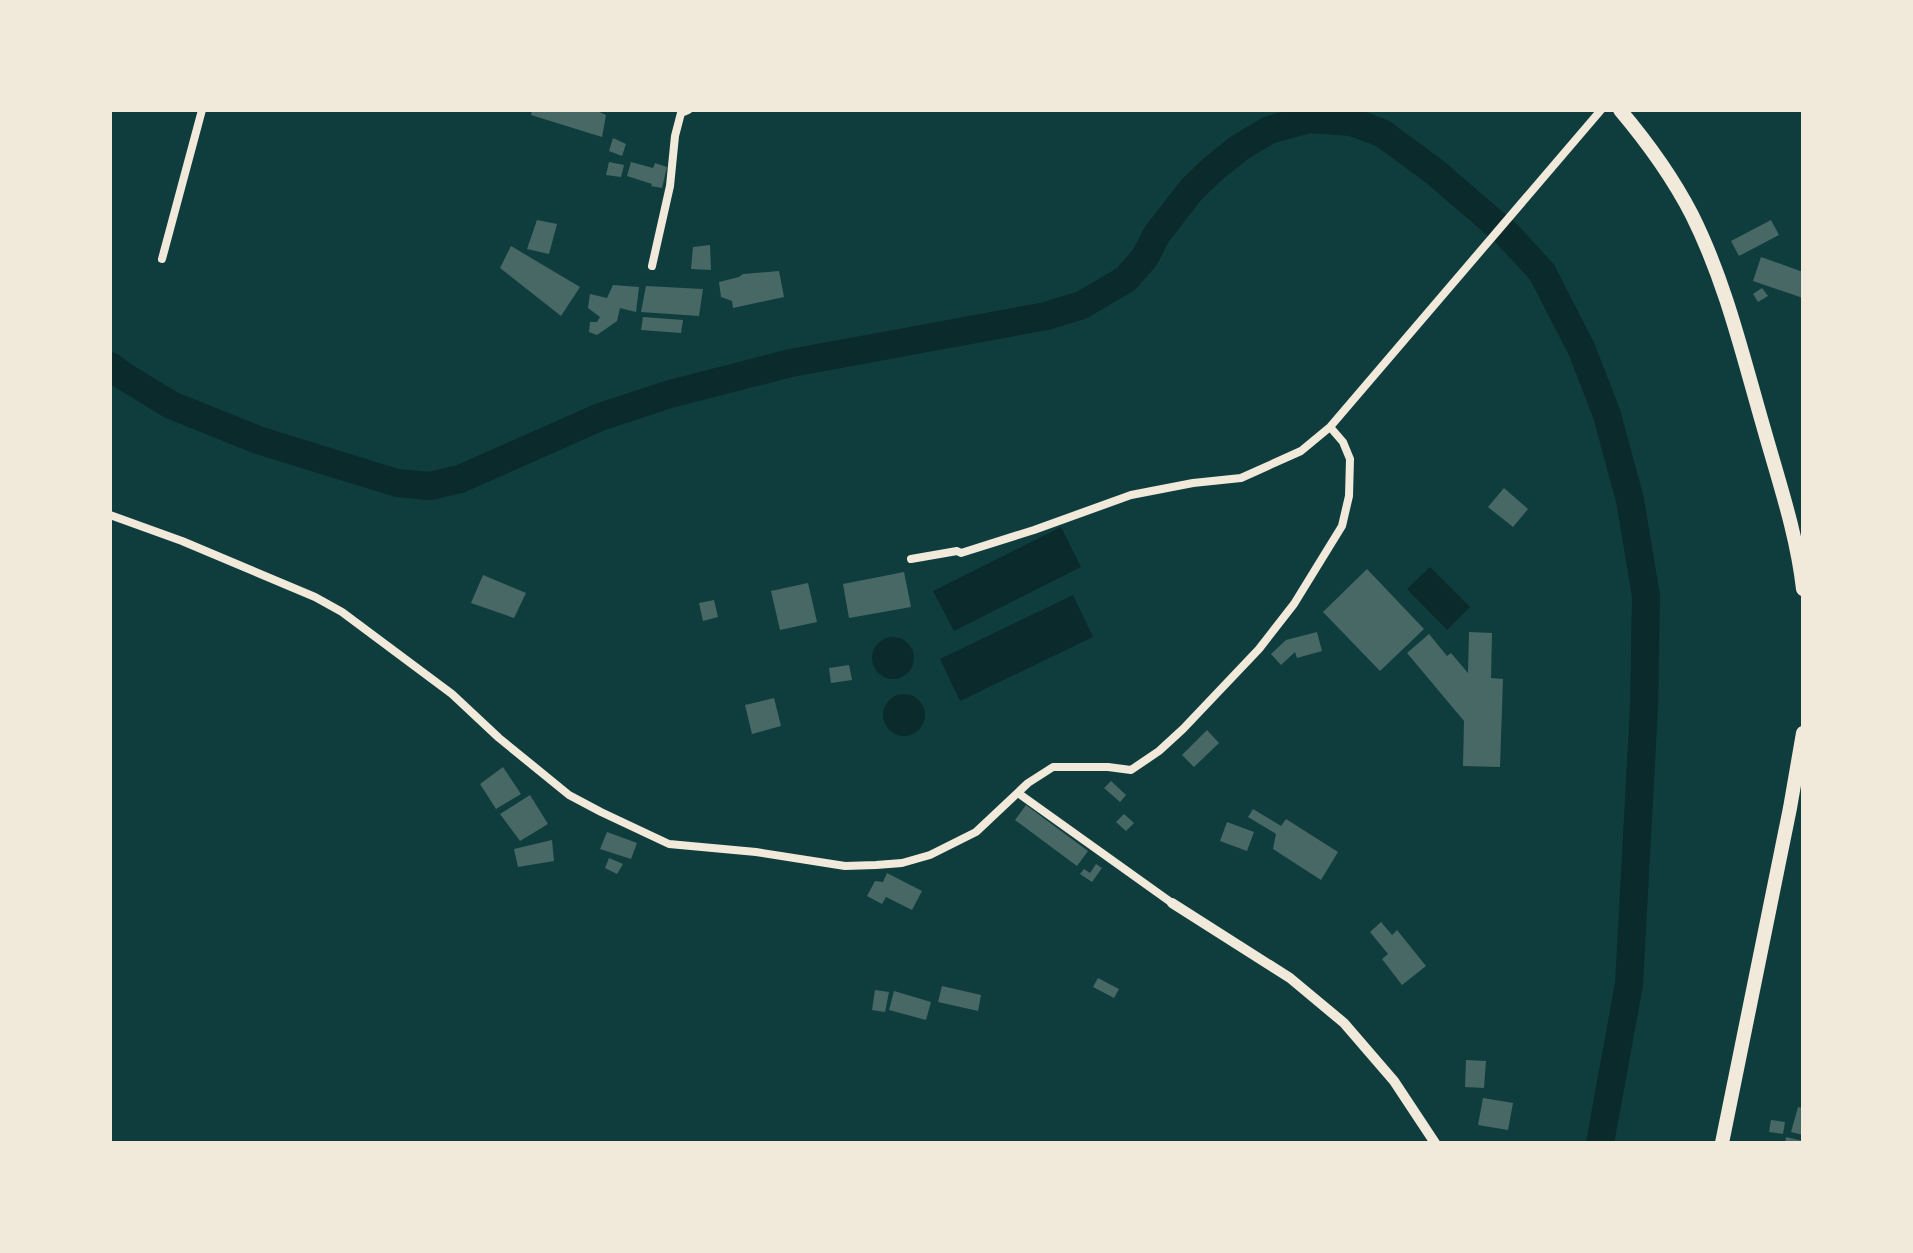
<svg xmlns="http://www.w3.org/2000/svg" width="1913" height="1253" font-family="Bitter,serif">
	<rect width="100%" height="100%" fill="#0f3d3e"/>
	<path fill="#0a2a2b" d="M1061,527L1081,567L954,631L933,591Z
		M1430,567L1470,607L1447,630L1407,589Z
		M1073,595L1093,637L960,701L940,659Z
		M872 658a21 21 0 1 1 42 0a21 21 0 1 1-42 0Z
		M883 715a21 21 0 1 1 42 0a21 21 0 1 1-42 0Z"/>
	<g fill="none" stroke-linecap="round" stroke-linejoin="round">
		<path stroke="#0a2a2b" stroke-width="28" d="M110,366L122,375L171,405L258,440L397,483L430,486L460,479L600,417L670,394L791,363L1046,316L1082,305L1126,279L1145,257L1157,234L1192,189L1213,169L1239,148L1269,130L1309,119L1352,122L1382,133L1435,172L1507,234L1542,272L1582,350L1607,415L1630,500L1646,596L1644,707L1629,984L1600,1143"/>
	</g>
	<path fill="#486865" d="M532,110H595L606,115L602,137L531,115Z
		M613,138L626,144L622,156L609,151Z
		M609,162L624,165L621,177L606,175Z
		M631,162L653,168L655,163L667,167L662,188L651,186L652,184L627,176Z
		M537,220L557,224L549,254L527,249Z
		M1771,220L1779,235L1739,256L1731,241Z
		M710,245L711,270L691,269L693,247Z
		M511,246L580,287L561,316L500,268Z
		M1761,257L1803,272V298L1753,281Z
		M779,271L784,297L733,308L732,301L721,297L719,282L739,277L743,274Z
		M613,285L639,287L636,312L620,308L617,321L597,335L589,332L590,322H597L600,317L588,308L590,294L607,298Z
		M646,286L703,289L699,316L641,312Z
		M1762,288L1768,296L1758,302L1753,294Z
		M643,317L683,320L681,333L641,330Z
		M1504,488L1528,509L1513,527L1488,507Z
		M1367,569L1424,629L1380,671L1323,612Z
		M904,572L911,607L849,618L843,584Z
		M483,575L526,593L514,618L471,603Z
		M808,583L817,622L780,630L771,591Z
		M714,600L718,617L703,621L699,603Z
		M1317,632L1322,651L1297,658L1295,652L1281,665L1271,654L1286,640Z
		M1469,632L1492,633L1491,678L1503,679L1500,767L1463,766L1464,721L1407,653L1429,634L1447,656L1451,653L1468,673Z
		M849,665L852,680L831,683L829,668Z
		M774,698L781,726L752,734L745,705Z
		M1207,730L1219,743L1194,767L1182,755Z
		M503,767L521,794L496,809L480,784Z
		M1111,781L1126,795L1120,802L1104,788Z
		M530,795L548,824L520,841L500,814Z
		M1026,805L1088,851L1077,866L1015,820Z
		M1253,809L1281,826L1286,819L1338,852L1321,880L1273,849L1276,834L1248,817Z
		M1124,814L1134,823L1126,831L1116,822Z
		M1227,822L1254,832L1247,851L1220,841Z
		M607,832L637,843L631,859L600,849Z
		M552,840L554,861L518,867L514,849Z
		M609,858L623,864L617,874L605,868Z
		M1096,864L1102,868L1092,882L1080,874L1084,869L1090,873Z
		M887,873L922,891L912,910L886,897L882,904L867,896L875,881L883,882Z
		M1381,922L1392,935L1397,930L1426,966L1402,985L1382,959L1388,954L1370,932Z
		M1098,978L1119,989L1114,998L1093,987Z
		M942,986L981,995L978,1011L938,1002Z
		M875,990L889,992L885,1012L872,1010Z
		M894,991L931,1002L926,1020L889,1010Z
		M1466,1060L1486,1061L1484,1088L1465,1087Z
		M1483,1098L1513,1103L1508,1130L1478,1125Z
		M1798,1107L1803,1108V1135L1791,1132Z
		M1771,1120L1785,1122L1783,1134L1769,1132Z
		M1786,1137L1803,1141V1143H1785Z"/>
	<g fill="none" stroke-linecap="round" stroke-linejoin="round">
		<path stroke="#f1e9da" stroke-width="8" d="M162,259L202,110
			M652,266L670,186L675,136L681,113L688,110
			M110,515L182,541L315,597L342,612L452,694L499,738L569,795L601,812L669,844L756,852L845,866L876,865L902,863L930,855L976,832L1028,783L1053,767H1108L1131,770L1159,751L1183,729L1259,649L1294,604L1342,526L1349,496L1350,459L1343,442L1330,427
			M911,559L957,551L961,553L1034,530L1131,495L1193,483L1241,478L1301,451L1330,427L1601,110
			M1018,793L1172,903"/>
		<path stroke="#f1e9da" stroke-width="10" d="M1172,903L1290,978L1344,1023L1394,1081L1435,1143"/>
		<path stroke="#f1e9da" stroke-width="14" d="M1620,110C1647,142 1673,178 1692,215C1726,283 1743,357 1764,429C1779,482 1797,535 1803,589
			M1722,1143L1790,808L1803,733"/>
	</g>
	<rect width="1913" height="1253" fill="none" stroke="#f1e9da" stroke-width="224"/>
</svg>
